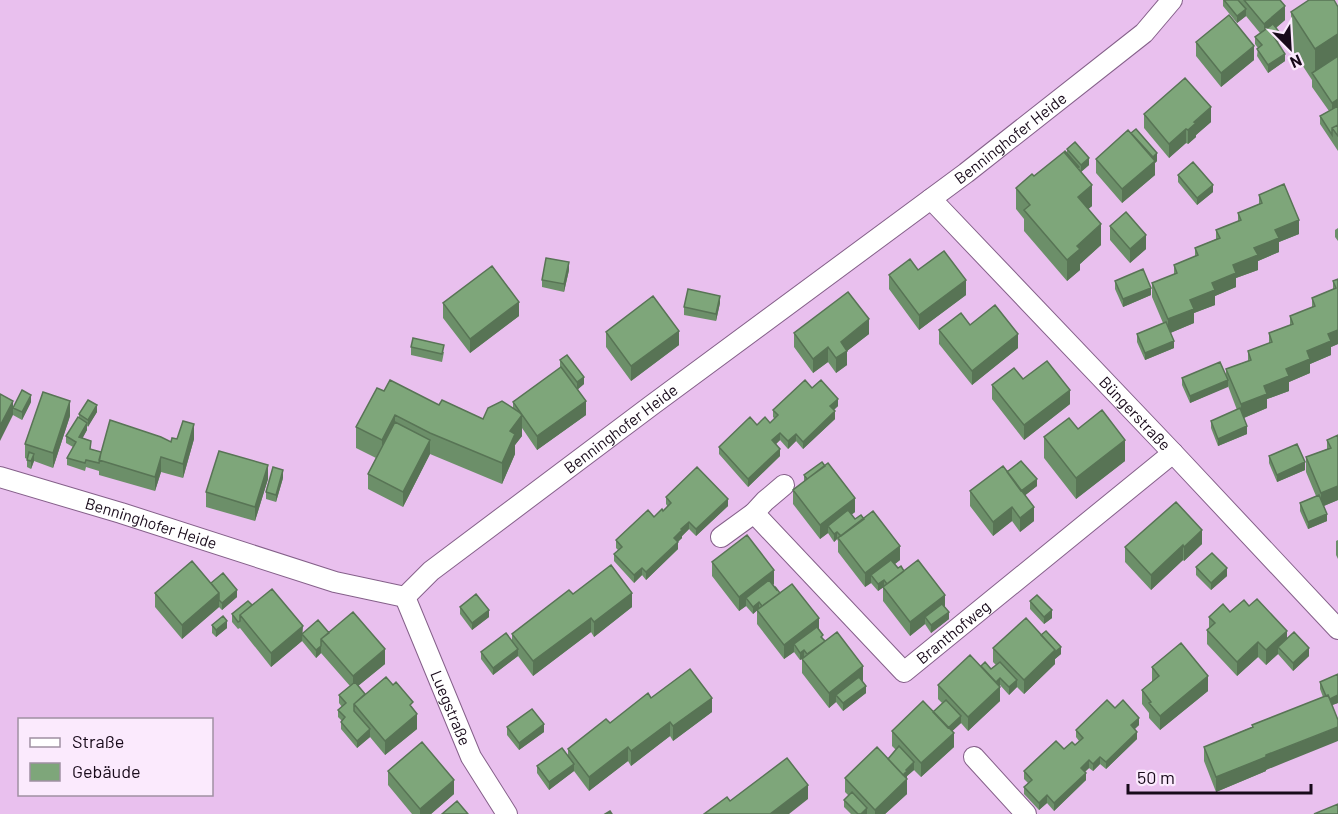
<svg xmlns="http://www.w3.org/2000/svg" width="1338" height="814" font-family="Barlow,sans-serif">
	<rect width="100%" height="100%" fill="#e9c0ee"/>
	<g fill="none" stroke-linecap="round" stroke-linejoin="round">
		<g stroke="#85608a" stroke-width="22">
			<g id="minor">
				<path id="s1" d="M931,199L1173,453L1338,629"/>
				<path id="s2" d="M0,477L121,513L335,582L405,597"/>
				<path id="s3" d="M754,513L904,672L1173,453"/>
				<path d="M721,537L754,513L765,501L784,485"/>
				<path id="s4" d="M405,597L431,571L652,405L966,173L1144,33L1172,0"/>
				<path id="s5" d="M405,597L471,757L507,814"/>
				<path d="M974,757L1026,814"/>
			</g>
		</g>
		<use href="#minor" stroke="#fff" stroke-width="20"/>
	</g>
	<path fill="#6c8f69" d="M1223,0H1280L1285,20L1276,28L1280,41L1278,42L1285,61L1268,73L1257,56L1258,48L1255,44V37L1260,33L1246,16L1237,23L1223,6Z
		M1338,7V151L1320,124V116L1329,111L1312,87V80L1291,48V12Z
		M1196,42L1254,60L1221,87L1196,56Z
		M1144,114L1211,122L1196,135V137L1188,144L1186,143L1169,158L1144,128Z
		M1128,130L1157,161L1155,163V175L1122,203L1096,173V159Z
		M1067,149L1089,165L1081,172L1092,206L1088,209L1101,245L1080,264V270L1067,281L1024,231V219L1016,209V188L1034,176L1067,152Z
		M1178,175L1213,192L1197,205L1178,182Z
		M1259,195L1299,234L1279,242V252L1258,261V270L1236,278V287L1215,296V305L1194,313V323L1170,333L1174,348L1145,360L1137,342V334L1163,323L1152,297V283L1174,275V265L1195,257V248L1216,239V230L1238,221V213L1259,204Z
		M1110,226L1146,249L1130,263L1110,240Z
		M1338,228V241L1335,237V230Z
		M569,270L564,292L542,287V280Z
		M918,270L966,295L919,330L889,289V275Z
		M1338,279V344L1331,347V355L1310,364V373L1289,382V391L1267,399V408L1244,418L1247,434L1218,446L1211,428V421L1237,410L1228,386L1190,403L1182,385V378L1226,377V369L1248,361V351L1269,343V333L1290,325V316L1312,308V298L1333,289V281Z
		M1115,281L1151,295L1123,307L1115,289Z
		M443,303L519,316L470,353L443,318Z
		M720,303L716,321L684,315V307Z
		M970,325L1018,348L972,385L939,344V330Z
		M606,332L679,345L631,381L606,347Z
		M794,333L869,334L847,351V365L836,373L828,362L813,373L794,347Z
		M411,347L444,352L442,362L411,355Z
		M560,360L584,384L578,389L586,415L537,450L522,428V436L515,445V454L502,484L430,454L403,507L368,489V474L376,458L356,448V427L384,391L439,405L483,419L513,408V402L560,368Z
		M992,385L1070,404L1024,440L992,399Z
		M812,388L838,406L834,410L835,419L803,449L796,441L788,449L780,440L776,444L780,456L748,487L719,454V447L757,425L770,423L775,419L773,417V410Z
		M31,402L22,420L13,415V408Z
		M97,412L87,427V430L82,438L91,450L101,452L171,442L177,439H194L183,478L161,472L155,491L99,475V471L86,467L85,471L67,465V458L73,447L66,443V436L79,417V414Z
		M70,416L53,468L34,461L31,469L27,467V459L25,458V444Z
		M1078,429L1125,461L1076,499L1044,458V437Z
		M1338,435V500L1324,506L1327,521L1308,529L1300,511V503L1316,496L1306,472V457L1327,449V440Z
		M1269,456L1305,470L1277,482L1269,463Z
		M1007,472L1037,486L1025,495L1034,521L1020,532L1012,521L993,536L970,506V491Z
		M804,475L855,512L851,515L855,519L900,560L895,564L898,568L904,571L945,607L949,619L931,633L925,624L910,636L883,601V587L878,591L871,583L865,587L838,552V541L837,539L834,542L828,533L820,539L793,504V490L804,482Z
		M283,478L276,502L266,499V492Z
		M268,479L255,521L206,507V492Z
		M666,497L728,506L696,536L689,529L682,536V538L678,542V549L646,580L642,575L634,583L614,561V554L618,550L616,548V540L663,511L668,507L666,504Z
		M1338,540V559L1336,555V541Z
		M1202,544L1184,561L1183,560L1151,590L1125,562V547Z
		M712,562L774,584L773,585L776,589L819,629L823,639L863,681H862L866,693L843,711L836,702L829,708L802,673V659L800,660L794,652L784,659L757,624V610L753,614L746,606L739,611L712,576Z
		M1196,567L1227,576L1211,590L1196,575Z
		M211,583L237,597L222,610L219,607L182,639L155,607V593Z
		M573,594L632,607L594,637L591,632L533,676L518,656L493,675L481,659V652L512,640V634Z
		M1030,601L1052,618L1044,624L1030,609Z
		M252,605L303,633H329L385,664L358,686L365,694L413,709L417,729L385,755L370,737L357,748L341,729V722L342,721L338,717V710L342,707L339,703V695L350,686L321,653L316,658L302,641L271,667L240,628L238,629L232,622V614Z
		M1249,606L1309,656L1293,671L1278,654L1266,665L1258,657L1237,676L1207,644V630L1209,628V617L1230,612Z
		M460,607L489,617L472,630L460,614Z
		M212,625L227,628L216,637L212,633Z
		M1041,635L1061,654L1055,659V664L1024,694L1017,687L1009,695L1000,685V701L968,731L961,723L952,731L954,747L921,777L914,770L907,776L906,779L907,794L885,814H851L844,807V800L849,796L845,792V778L888,759L896,750L892,746V731L933,712L942,703L938,699V685L981,666L991,669L996,665L993,662V648Z
		M1152,667L1208,691L1160,730L1149,718V713L1142,704V690L1152,682Z
		M1338,674V703L1332,705L1266,770V771L1216,792L1204,761V747L1252,727V725L1323,697L1320,689V682Z
		M651,698L712,712L673,741L670,736L631,766L628,761L589,791L574,771L549,790L537,773V766L568,755V749Z
		M1115,708L1139,725L1135,729L1137,739L1106,769L1100,764L1093,771L1089,768L1085,772L1086,780L1054,811L1047,803L1039,810L1024,794V787L1028,783L1024,779V771L1064,749L1075,745L1079,741L1076,737V730Z
		M507,727L544,732L519,750L507,735Z
		M388,771L454,794L431,814H412L388,785Z"/>
	<path fill="#587455" d="M1285,6V20L1264,38V24Z
		M1246,9V16L1237,23V16Z
		M1280,33V41L1274,45V37Z
		M1338,34V70L1315,77V49Z
		M1254,46V60L1221,87V73Z
		M1285,54V61L1268,73V65Z
		M1338,99V113L1332,117V103Z
		M1211,107V122L1196,135V137L1188,144V130L1194,122Z
		M1186,129V143L1169,158V144Z
		M1157,153V161L1155,163V175L1122,203V189L1153,162V157Z
		M1089,158V165L1081,172V165Z
		M1092,185V206L1078,218V197Z
		M1213,185V192L1197,205V198Z
		M1299,220V234L1279,242V252L1258,261V270L1236,278V287L1215,296V305L1194,313V323L1168,334V319L1275,230Z
		M1101,224V245L1080,264V270L1067,281V260L1077,246Z
		M1146,235V249L1130,263V249Z
		M569,262V270L564,292V284Z
		M966,280V295L919,330V315Z
		M1151,288V295L1123,307V299Z
		M720,296V303L716,321V314Z
		M519,302V316L470,353V339Z
		M869,319V334L847,351V365L836,373V358L841,342Z
		M1338,330V344L1331,347V355L1310,364V373L1289,382V391L1267,399V408L1241,419V404L1328,334Z
		M679,331V345L631,381V366Z
		M1018,334V348L972,385V371Z
		M1174,341V348L1145,360V353Z
		M828,347V362L813,373V359Z
		M584,377V384L577,390V382Z
		M1228,380V387L1190,403V396Z
		M1070,390V404L1024,440V425Z
		M31,395V402L22,420V412Z
		M838,399V406L830,413V406Z
		M13,401V415L0,441V426Z
		M70,401V416L53,468V453Z
		M586,401V415L537,450V436Z
		M97,405V412L88,427V420Z
		M835,411V419L803,449V442Z
		M395,415V436L382,461V440Z
		M522,415V436L515,445V454L502,484V463L510,431Z
		M87,423V430L79,445V437Z
		M194,424V439L183,478V464Z
		M1247,426V434L1218,446V439Z
		M780,433V440L772,448V440Z
		M796,434V441L788,449V441Z
		M430,440V454L403,507V492Z
		M1125,440V461L1076,499V478Z
		M780,449V456L748,487V479Z
		M34,454V461L31,469V461Z
		M161,457V472L155,491V477Z
		M1305,462V470L1277,482V475Z
		M268,465V479L255,521V507Z
		M283,470V478L276,502V495Z
		M1037,479V486L1018,501V493Z
		M1338,486V500L1321,507V493Z
		M855,498V512L831,530L828,526V533L820,539V525Z
		M728,499V506L696,536V529Z
		M1012,507V521L993,536V522Z
		M1034,507V521L1020,532V518Z
		M1327,514V521L1308,529V522Z
		M689,522V529L682,536V538L674,545V538L681,529Z
		M1202,530V544L1184,561V547Z
		M837,532V539L834,542V534Z
		M678,542V549L646,580V572Z
		M1183,545V560L1151,590V575Z
		M900,546V560L874,580L871,575V583L865,587V573Z
		M642,568V575L634,583V575Z
		M1227,568V576L1211,590V583Z
		M774,570V584L750,603L746,598V606L739,611V597Z
		M884,580V587L878,591V584Z
		M237,590V597L222,610V603Z
		M219,593V607L182,639V625Z
		M632,593V607L594,637V622Z
		M945,595V609L925,617V624L910,636V622Z
		M759,602V609L753,614V607Z
		M489,610V617L472,630V623Z
		M1052,610V618L1044,624V617Z
		M949,612V619L931,633V625Z
		M591,618V632L533,676V661Z
		M819,618V633L794,644V652L784,659V645Z
		M227,621V628L216,637V630Z
		M303,626L302,641L271,667V653Z
		M1287,631V646L1278,647V654L1266,665V650Z
		M1258,642V657L1237,676V662Z
		M321,646V653L316,658V650Z
		M1061,647V654L1055,659V664L1024,694V680L1055,650Z
		M1309,648V656L1293,671V663Z
		M385,649V664L353,690V676Z
		M518,649V656L493,675V668Z
		M804,650V657L800,660V653Z
		M863,666V681L839,699L836,695V702L829,708V693Z
		M1208,676V691L1160,730V716Z
		M1000,678V685L992,693V686Z
		M1017,680V687L1009,695V687Z
		M866,686V693L843,711V703Z
		M1000,687V701L968,731V717Z
		M1338,695V703L1327,707V700Z
		M712,698V712L673,741V726Z
		M417,714V729L385,755V741Z
		M961,716V723L945,738V731Z
		M1139,718V725L1131,732V725Z
		M670,722V736L631,766V751Z
		M544,724V732L519,750V743Z
		M1338,727V741L1266,770V771L1216,792V777L1266,755Z
		M370,729V737L357,748V741Z
		M1137,732V739L1106,769V762Z
		M954,733V747L921,777V763Z
		M628,747V761L589,791V777Z
		M1100,757V764L1093,771V764Z
		M1089,760V768L1081,775V768Z
		M914,762V770L907,776V778L899,785V778Z
		M574,764V771L549,790V782Z
		M1086,773V780L1054,811V803Z
		M907,779V794L885,814H875V810Z
		M454,780V794L431,814H420V809Z
		M808,785V799L789,814H770Z
		M1047,795V803L1039,810V803Z
		M867,808V814H861Z"/>
	<path fill="#7ea67a" stroke="#587455" stroke-width="1.5" d="M1224,0H1238L1246,9L1237,16Z
		M1244,0H1280L1285,6L1264,24Z
		M1309,0H1334L1338,7V34L1315,49L1291,12Z
		M1229,15L1254,46L1221,73L1196,42Z
		M1273,24L1280,33L1274,37L1285,54L1268,65L1257,49L1262,45L1255,37Z
		M1338,56V99L1332,103L1312,73Z
		M1185,78L1211,107L1194,122L1196,123L1188,130L1186,129L1169,144L1144,114Z
		M1338,106V125L1332,128V135L1320,116Z
		M1338,125V136L1332,128Z
		M1136,129L1157,153L1153,157L1131,133Z
		M1128,130L1155,161L1122,189L1096,159Z
		M1075,142L1089,158L1081,165L1067,149Z
		M1065,151L1079,167L1078,168L1064,152Z
		M1064,152L1092,185L1078,197L1101,224L1077,246L1080,249L1067,260L1024,210L1030,205L1016,188L1032,174L1034,176Z
		M1193,162L1213,185L1197,198L1178,175Z
		M1284,184L1299,220L1275,230L1279,238L1254,248L1258,255L1233,265L1236,273L1212,283L1215,290L1190,300L1194,309L1168,319L1152,283L1177,273L1174,265L1198,255L1195,248L1220,238L1216,230L1241,220L1238,213L1262,203L1259,195Z
		M1126,212L1146,235L1130,249L1110,226Z
		M944,251L966,280L919,315L889,275L910,259L918,270Z
		M546,258L569,262L564,284L542,280Z
		M492,266L519,302L470,339L443,303Z
		M1143,269L1151,288L1123,299L1115,281Z
		M1338,279V330L1328,334L1331,341L1307,351L1310,359L1286,369L1289,376L1264,386L1267,394L1241,404L1226,369L1251,360L1248,351L1272,342L1269,333L1293,324L1290,316L1315,306L1312,298L1336,288L1333,281Z
		M688,289L720,296L716,314L684,307Z
		M848,292L869,319L841,342L847,351L836,358L828,347L813,359L794,333Z
		M653,296L679,331L631,366L606,332Z
		M995,305L1018,334L972,371L939,330L961,313L970,325Z
		M1166,322L1174,341L1145,353L1137,334Z
		M413,338L444,345L442,354L411,347Z
		M567,355L584,377L577,382L560,360Z
		M1047,361L1070,390L1024,425L992,385L1014,368L1023,379Z
		M1220,362L1228,380L1190,396L1182,378Z
		M561,367L586,401L537,436L513,402Z
		M390,380L439,405L442,400L483,419L488,408L502,401L519,412L522,415L510,431L515,434L502,463L430,433L395,415L382,440L356,427L377,388L384,391Z
		M805,380L812,388L821,380L838,399L830,406L835,411L803,442L796,434L788,441L780,433L772,440L780,449L748,479L719,447L750,417L757,425L765,417L770,423L778,415L773,410Z
		M22,390L31,395L22,412L13,408Z
		M43,392L70,401L53,453L25,444Z
		M0,394L13,401L0,426Z
		M88,400L97,405L88,420L79,414Z
		M1240,408L1247,426L1218,439L1211,421Z
		M1102,410L1125,440L1076,478L1044,437L1069,418L1078,429Z
		M78,417L87,423L79,437L91,441L90,449L101,452L99,463L86,460L85,463L67,458L76,442L66,436Z
		M110,420L161,437L171,442L172,438L177,439L183,421L194,424L183,464L161,457L155,477L99,460Z
		M395,422L430,440L403,492L368,474Z
		M1338,435V486L1321,493L1306,457L1331,448L1327,440Z
		M1297,444L1305,462L1277,475L1269,456Z
		M219,451L268,465L255,507L206,492Z
		M29,452L34,454L31,461L27,460Z
		M1021,461L1037,479L1021,491L1007,472Z
		M822,462L825,466L807,479L804,475Z
		M828,463L855,498L820,525L793,490Z
		M1003,466L1034,507L1020,518L1012,507L993,522L970,491Z
		M273,467L283,470L276,495L266,492Z
		M697,467L728,499L696,529L689,522L681,529L682,530L674,538L678,542L646,572L642,568L634,575L614,554L622,547L616,540L648,510L654,517L662,509L663,511L671,503L666,497Z
		M1319,495L1327,514L1308,522L1300,503Z
		M1176,502L1202,530L1184,547L1183,545L1151,575L1125,547Z
		M848,510L855,519L861,515L864,519L841,536L837,532L834,534L828,526Z
		M873,511L900,546L865,573L838,538Z
		M747,535L774,570L739,597L712,562Z
		M1212,553L1227,568L1211,583L1196,567Z
		M891,560L898,568L901,566L904,571L887,584L884,580L878,584L871,575Z
		M918,560L945,595L910,622L883,587Z
		M192,561L219,593L182,625L155,593Z
		M611,565L632,593L594,622L591,618L533,661L512,634L569,590L573,594Z
		M223,573L237,590L222,603L219,600V593L211,583Z
		M769,580L776,589V588L780,593L762,606L759,602L753,607L746,598Z
		M792,584L819,618L784,645L757,610Z
		M272,589L303,626L271,653L240,615Z
		M476,594L489,610L472,623L460,607Z
		M1037,595L1052,610L1044,617L1030,601Z
		M1257,599L1287,631L1266,650L1258,642L1237,662L1207,630L1215,623L1209,617L1223,604L1230,612L1244,600L1249,606Z
		M248,601L252,605L240,615V621L238,622L232,614Z
		M942,604L949,612L931,625L925,617Z
		M353,612L385,649L353,676L321,639Z
		M223,616L227,621L216,630L212,625Z
		M1026,618L1055,650L1024,680L993,648Z
		M318,620L329,633L321,639V646L316,650L302,634Z
		M817,627L823,635L821,637L825,641L807,654L804,650L800,653L794,644Z
		M1046,631L1061,647L1055,652V650L1041,635Z
		M837,632L863,666L829,693L802,659Z
		M1294,632L1309,648L1293,663L1278,647Z
		M506,633L518,649L493,668L481,652Z
		M1181,643L1208,676L1160,716L1149,703L1151,702L1142,690L1159,676L1152,667Z
		M970,655L1000,687L968,717L938,685Z
		M985,662L991,669L1000,662L1017,680L1009,687L1000,678L996,682L981,666Z
		M690,669L712,698L673,726L670,722L631,751L628,747L589,777L568,749L606,719L610,723L648,693L651,698Z
		M1338,674V695L1330,699L1328,695L1326,696L1320,682Z
		M386,677L393,685L396,682L413,702L410,705L417,714L385,741L354,704Z
		M859,677L866,686L843,703L836,695Z
		M355,682L365,694L354,704V711L370,729L357,741L341,722L345,717L338,710L346,703L339,695Z
		M1328,695L1338,720V727L1266,755V757L1216,777L1204,747L1253,727L1252,725Z
		M946,700L961,716L948,728L933,712Z
		M1107,700L1115,708L1123,700L1139,718L1131,725L1137,732L1106,762L1100,757L1093,764L1089,760L1081,768L1086,773L1054,803L1047,795L1039,803L1024,787L1032,780L1024,771L1056,741L1064,749L1072,742L1075,745L1083,738L1076,730Z
		M923,701L954,733L921,763L892,731Z
		M532,709L544,724L519,743L507,727Z
		M422,742L454,780L420,809L388,771Z
		M899,746L914,762L906,770L907,771L903,775L888,759Z
		M877,747L907,779L875,810L845,778Z
		M562,748L574,764L549,782L537,766Z
		M787,758L808,785L770,814H704L727,797L730,801Z
		M852,792L867,808L861,814H858L844,800Z
		M457,801L468,814H442Z
		M1338,804V814H1314Z
		M610,811L612,814H605Z"/>
	<g text-anchor="middle" stroke-width="5" stroke-linejoin="round" paint-order="stroke">
		<g font-size="16" fill="#180a1a" stroke="#fbeafd">
			<text dy="6" stroke="none"><textPath href="#s4" startOffset="760">Benninghofer Heide</textPath></text>
			<text dy="6" stroke="none"><textPath href="#s1" startOffset="296">Büngerstraße</textPath></text>
			<text dy="6" stroke="none"><textPath href="#s4" startOffset="274">Benninghofer Heide</textPath></text>
			<text dy="6" stroke="none"><textPath href="#s2" startOffset="158">Benninghofer Heide</textPath></text>
			<text dy="6" stroke="none"><textPath href="#s3" startOffset="282">Branthofweg</textPath></text>
			<text dy="6" stroke="none"><textPath href="#s5" startOffset="120">Luegstraße</textPath></text>
		</g>
	</g>
	<rect x="18" y="718" width="195" height="78" fill="#fbeafd" stroke="#a090a2" stroke-width="1.5"/>
	<rect x="30" y="738" width="30" height="9" fill="#ffffff" stroke="#a090a2" stroke-width="1.5"/>
	<text x="72" y="748" font-size="18" fill="#180a1a">Straße</text>
	<rect x="30" y="763" width="30" height="18" fill="#7ea67a" stroke="#a090a2" stroke-width="1.5"/>
	<text x="72" y="778" font-size="18" fill="#180a1a">Gebäude</text>
	<g transform="translate(1290 48) rotate(156)" stroke="#fbeafd" stroke-width="4.5" paint-order="stroke">
	<path d="M0-4.5L10 22L0 15L-10 22Z" fill="#180a1a"/>
	<text y="-9" font-size="16" font-weight="bold" text-anchor="middle" fill="#180a1a">N</text>
	</g>
	<path d="M1128 784v9h183v-9" fill="none" stroke="#180a1a" stroke-width="3"/>
	<text x="1137" y="784" font-size="18" fill="#180a1a" stroke="#fbeafd" stroke-width="4.5" paint-order="stroke">50 m</text>
</svg>
